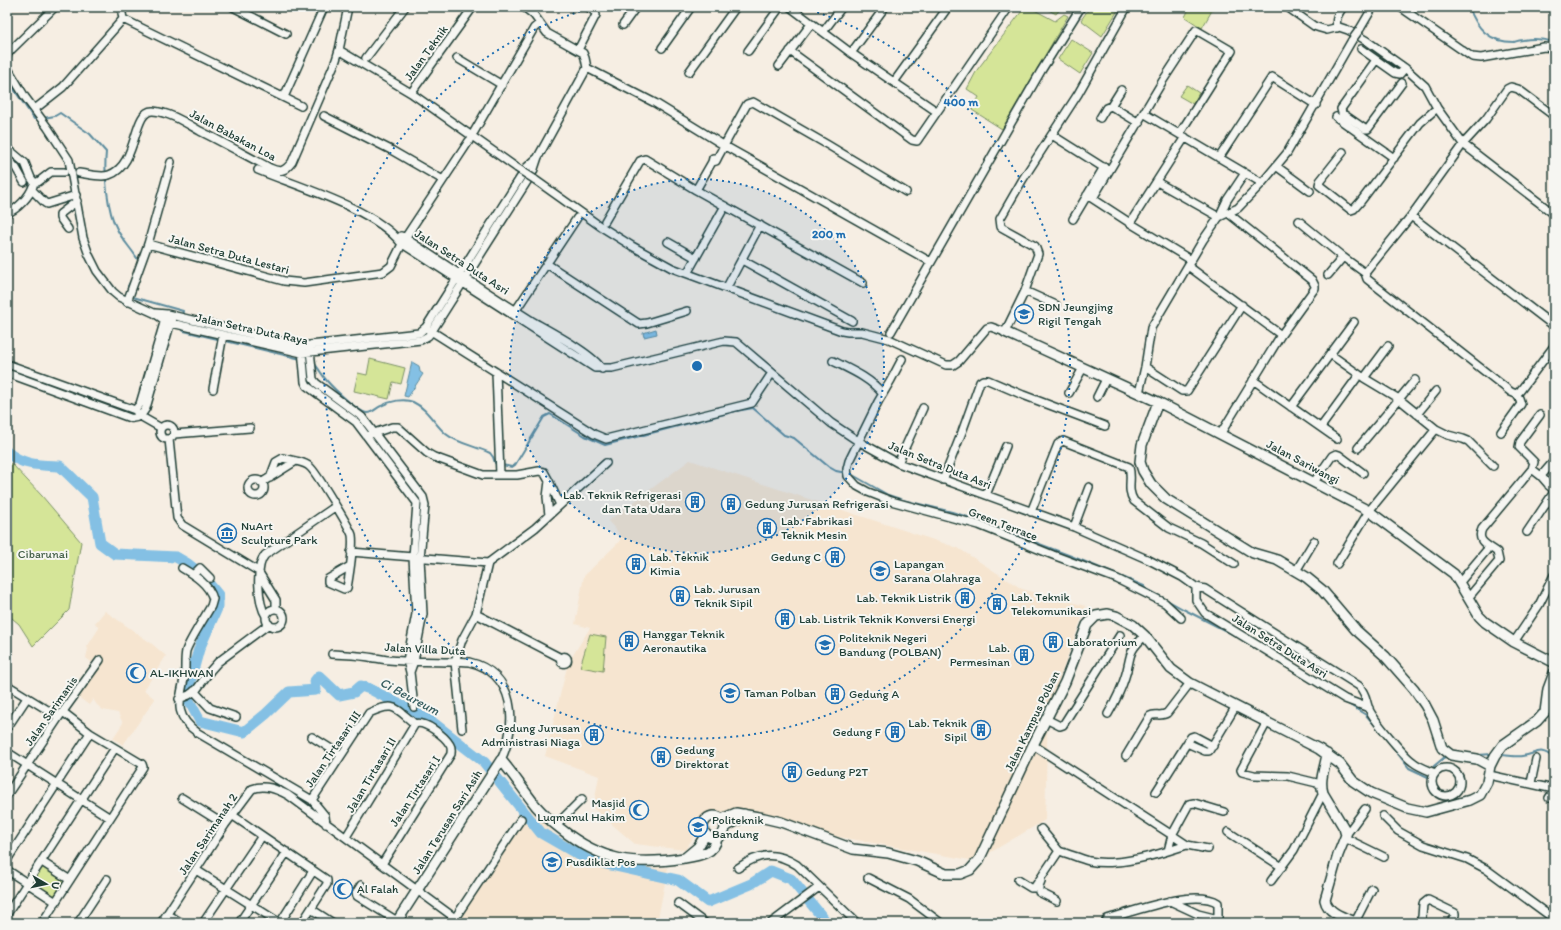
<svg xmlns="http://www.w3.org/2000/svg" width="1561" height="930" font-family="Itim,sans-serif">
	<rect width="100%" height="100%" fill="#f6eee3"/>
	<filter id="ink" filterUnits="userSpaceOnUse"><feTurbulence type="fractalNoise" baseFrequency=".025" numOctaves="2"/><feDisplacementMap in="SourceGraphic" scale="8" xChannelSelector="R" yChannelSelector="G"/><feConvolveMatrix kernelMatrix="1 2 1 2 8 2 1 2 1" color-interpolation-filters="sRGB"/></filter>
	<g filter="url(#ink)">
		<path fill="#f6e5d0" d="M690,460L958,548L1022,589L1086,606L1048,709L1045,820L976,861L709,814L685,850L635,844L593,808L599,776L545,756L568,663L590,628L575,624L584,576L620,541L618,532L608,521Z
			M105,611L151,643L166,656L144,690L155,699L123,745L113,738L123,723L118,713L103,710L97,705L93,699L89,705L77,696L98,667L86,658L88,649L87,647L99,628L95,623Z
			M530,809L555,834L595,857L631,867L668,868L657,923H454L450,920Z"/>
		<path fill="#d5e598" stroke="#7a9166" d="M1025,7H1029L1055,21L1064,14L1068,16L1002,129L972,110L979,97L967,89L977,70Z
			M1043,7H1062L1056,14Z
			M1090,7H1120L1102,36L1081,20Z
			M1190,7H1214L1202,28L1185,17Z
			M1071,39L1093,53L1080,74L1058,59Z
			M1187,85L1199,93L1193,104L1179,96Z
			M370,359L405,368L401,384L393,382L389,399L354,391L358,373L367,375Z
			M7,464H12L42,496L81,542L69,610L33,646L19,624L7,614Z
			M590,634L606,637L603,671L580,667Z
			M42,865L65,879L54,897L31,882Z"/>
		<path fill="#84c0e4" stroke="#5c8c9e" d="M656,329L657,334L644,337L643,333Z
			M412,362L419,366L420,372L423,374L408,397L404,396Z"/>
		<g fill="none" stroke-linecap="round" stroke-linejoin="round">
			<path stroke="#5c8c9e" stroke-width="2" d="M1469,7C1477,29 1489,42 1514,42C1517,41 1520,40 1523,40C1534,38 1544,39 1554,42
				M7,79L34,119H38
				M43,118L55,116L60,113L90,134L106,152C104,173 107,211 117,229C122,240 132,249 138,260V262
				M129,291L128,286L133,277
				M132,295L133,297L183,311L179,328L184,331L301,359
				M314,363C319,369 322,375 327,381C333,388 358,412 367,413C373,413 376,408 381,406C390,401 404,398 413,402C428,409 434,424 446,434C458,444 476,446 490,453L493,457L495,463L498,464
				M502,465L512,467L515,465L544,417L550,414L585,436L605,445L736,411L753,408L784,435L794,438L829,467L836,471L851,474L888,495L903,500L952,512L974,519L1071,556L1144,586L1140,585L1183,609L1240,638
				M1348,704L1366,715L1379,730
				M1391,745L1409,768L1428,777L1434,766L1446,756L1447,757
				M1478,755L1492,754
				M1500,755C1507,755 1516,757 1522,756C1538,754 1539,746 1554,758"/>
			<path stroke="#84c0e4" stroke-width="11" d="M7,452C23,466 41,465 60,466L92,497L100,543L115,554L176,557L188,564L201,574L218,595V606L199,649L187,692V697L200,721L244,732L266,714L289,692L316,690L315,681L319,676L339,695L354,692L361,686L370,689L431,721L484,762L541,833L588,860L678,880L708,902L751,884L771,871L791,879L827,923"/>
			<g stroke="#1f3d34" stroke-width="10">
				<path id="minor" d="M121,7L123,19
					M233,7L286,34
					M524,7L534,15L547,33L583,53L585,58L587,68
					M790,7L851,53L936,111
					M1287,7L1314,26L1320,28L1327,30L1339,27L1348,30L1367,41L1405,68L1425,86L1437,108L1463,144L1554,214
					M1400,7L1472,57L1481,58L1544,47L1554,48
					M123,19L301,106
					M623,25L636,7
					M1337,28C1335,19 1338,14 1343,7
					M1360,29L1373,7
					M823,32L842,7
					M662,48L691,7
					M1361,49L1395,73L1400,74L1405,68
					M339,50L411,93L517,168
					M578,50L596,15L595,12L588,7
					M748,51L780,7
					M790,51L912,140L917,141L1009,7
					M851,53L885,7
					M7,55L11,50L55,7
					M366,58L405,7
					M457,58L502,85
					M1376,60L1341,109L1342,113L1365,129H1368L1402,83
					M779,66L811,24
					M7,67L25,97L48,128L69,160L83,238L89,255L97,271L113,292L119,297L154,313L164,320L171,323L302,353L421,340L428,336L432,331L533,172L538,157L587,68
					M587,68L655,103L725,146L931,262
					M689,72L736,7
					M894,82L948,7
					M411,93L473,7
					M284,97L324,7
					M1111,106L1139,123
					M35,109L63,87L123,19
					M1145,114L1262,183
					M324,116L391,150L443,180
					M1336,117L1394,158
					M1100,118L1106,108L1111,106L1121,90
					M474,132L534,28L540,23
					M1052,135L1109,171
					M7,148L25,163L31,178L34,182
					M1343,152L1320,181L1319,185L1351,210L1354,209L1361,201L1420,123L1437,108
					M7,158L16,168L24,182
					M1219,158L1272,77L1316,105
					M712,162L716,161L719,155L747,104L753,102L828,145L906,192
					M1276,166L1310,191
					M258,170C299,187 373,208 401,243L595,368H612L724,341L736,342L831,423L858,441L898,463L1074,527L1149,560L1182,577L1196,587L1205,589L1359,686C1367,695 1365,699 1369,709C1373,719 1404,756 1413,762C1419,767 1428,770 1435,773
					M79,173C88,174 101,178 109,175C139,165 132,110 153,111C169,112 186,123 200,131C224,143 247,156 270,168C281,173 285,171 292,162L336,60L339,50L348,7
					M534,179L600,226L632,246L672,268L842,331L848,332H862L889,339L946,365H953L959,361L987,328L991,327L1005,332L1025,291L1038,254L1035,246L1001,227L1000,219L1023,179L1078,94L1127,7
					M34,182H38L51,172H64
					M1157,182L1219,217L1227,200L1245,173
					M32,190L45,203L47,204L76,195
					M696,190L712,162L713,158
					M1087,195L1130,223L1191,260
					M1093,198L1162,82L1196,30L1232,51L1180,133
					M7,213C17,210 30,196 33,186
					M1411,216L1554,326
					M1073,219L1104,167
					M605,221L640,161L645,159L696,190L863,283
					M1299,221L1343,257L1365,273L1367,279L1511,392L1516,394L1520,391L1554,346
					M1130,223L1185,137
					M68,229L60,218V214L77,201
					M401,236L405,238C447,266 489,294 532,321C549,331 592,353 602,369
					M668,242L696,258
					M148,244L284,281L304,283L383,272L391,266L405,238L469,141
					M742,260L852,321
					M547,264L639,324L647,323L687,311
					M1188,266L1281,335
					M689,270L725,206
					M1365,273L1411,216L1463,144L1486,119L1507,89L1511,87L1518,89L1554,116
					M1328,275L1343,257
					M728,285L760,225
					M1025,291L1056,305
					M127,302L148,244L171,162
					M516,310L577,218
					M155,313L167,314L301,346L419,333L426,327L527,167L536,159
					M428,329L594,434L606,439L752,403L772,373
					M891,332L1041,71L1081,7
					M302,350L305,382L307,386L356,422L417,503L413,557L416,614L407,661L410,672L414,707
					M310,350L313,379L316,383L362,417L423,497L425,505L420,558L423,614L414,661L410,672
					M1330,354L1364,378L1399,399L1436,429L1448,435L1463,439L1468,441L1493,466
					M902,359L891,380L878,402L849,461L847,469L848,476L857,486L868,492L891,501L979,525L1053,555L1117,579L1165,603L1181,618
					M833,361C851,370 870,378 883,394
					M7,364L135,410L140,404L166,316
					M1145,367L1182,391H1187L1242,305
					M496,372L500,475H517L539,471L544,472L549,481L560,505
					M7,373L130,418C138,419 142,415 146,408L172,318
					M1364,378L1388,346
					M1253,380L1337,439
					M213,389L223,335
					M1069,393L1083,368
					M1139,393L1145,367L1151,328L1203,240L1219,217L1238,208L1262,183L1287,153L1352,40
					M1097,397L1106,379
					M1291,407L1354,322
					M137,413L140,416L161,428
					M1417,414L1436,391
					M160 432a7 7 0 1 1 14 0a7 7 0 1 1-14 0Z
					M1321,427L1359,375
					M1501,432L1521,404L1519,398L1516,394
					M1221,433L1281,335L1315,288V286L1312,280L1228,213
					M174,434L250,428
					M371,434L392,427H398L427,453L434,457L483,475H500
					M169,439L177,518L182,525L258,571L276,600V609
					M1358,448L1415,380
					M898,463L923,408
					M1532,469L1541,476L1554,491
					M1541,476L1554,461
					M270,478L276,462L283,458L296,461
					M943,480L962,432L980,382L983,380H988L1023,395L1105,426
					M248 488a8 8 0 1 1 16 0a8 8 0 1 1-16 0Z
					M1314,482L1332,456L1336,454L1339,455L1363,473
					M261,483L296,461C300,462 306,463 310,467C316,472 350,528 352,535C354,548 349,576 347,588L344,589L328,582V579L350,566
					M1549,486L1554,479
					M986,495L1006,446
					M1031,512L1058,444L1063,441L1129,467C1133,479 1126,489 1134,501L1169,528L1201,543L1234,564
					M549,515L547,497L549,481
					M1074,527L1089,487
					M1527,532L1554,492
					M351,552L488,563
					M1337,564L1369,511L1436,429
					M182,568C194,575 209,584 213,599L211,606C205,617 189,641 186,651C184,661 186,670 184,679C179,703 174,716 198,733L312,800L325,816L326,824
					M1296,571L1314,541
					M193,575L200,568L210,578
					M1460,582L1486,551
					M1196,587V600L1205,613L1345,699L1369,708
					M1468,598L1499,561L1497,552C1488,545 1476,542 1482,529L1532,469L1534,462L1519,447L1520,442L1540,415
					M266 618a9 9 0 1 1 18 0a9 9 0 1 1-18 0Z
					M476,614L561,658
					M266,616C258,604 255,566 265,555L336,506
					M1514,642L1539,605L1554,575
					M332,654C346,655 360,655 374,658C379,658 384,660 389,660C409,662 428,661 448,662C455,662 462,661 469,662C516,673 518,724 501,760
					M560.5 660a3.5 3.5 0 1 1 7 0a3.5 3.5 0 1 1-7 0Z
					M7,685L59,717
					M194,691L210,708L236,717
					M179,699L189,695L197,689L210,671L218,662L269,624
					M1108,714C1115,702 1121,690 1125,677C1132,656 1126,653 1145,636
					M1046,719L1060,726L1063,725L1120,635
					M1267,722L1241,770L1242,772L1254,775L1288,776L1321,784
					M7,728L27,698
					M462,729L455,662L462,640L476,614L488,563L535,528L606,463
					M312,737L341,755
					M1187,743L1191,737L1194,736L1213,746
					M7,752L110,818
					M1126,756L1150,716C1155,713 1161,717 1167,713L1190,683
					M1432 782a14 14 0 1 1 28 0a14 14 0 1 1-28 0Z
					M1489,775L1554,789
					M1531,783L1536,759
					M1156,792L1187,743L1205,751H1209L1236,706
					M7,795L59,717L100,660
					M182,798L225,825
					M1549,798L1554,791
					M312,800L369,713C395,701 395,708 415,724
					M232,815L327,880V884L302,923
					M1383,816L1398,831L1423,845L1467,859L1486,869L1554,919
					M556,825L582,799
					M1041,829L1059,851
					M1228,832L1282,867
					M1346,835L1365,809
					M346,837L415,724
					M1345,838L1384,857
					M1187,845L1172,835L1189,804L1194,803L1224,812
					M1168,851L1187,845L1208,849
					M7,860L90,733
					M42,862L70,880
					M382,864L451,754C451,751 452,748 450,745C445,736 424,720 415,724
					M738,868C759,853 775,851 797,865L857,923
					M7,870L56,902
					M196,870L280,923
					M868,878L909,899L941,923
					M1018,880L1031,888H1034L1059,851C1069,854 1079,858 1089,861C1111,866 1146,858 1168,851L1172,835L1033,745
					M1041,881L1039,886V892L1057,901
					M1271,881L1294,850L1323,793
					M361,885L356,893L357,896L397,921
					M1170,901L1198,914L1218,919
					M678,903L705,923
					M311,909L333,923
					M7,914L115,748
					M167,914L182,923
					M45,918L52,923
					M1355,922L1372,889
					M42,923L143,767L142,764L90,733L63,712
					M78,923L107,879
					M161,923L225,825L252,789C265,784 276,789 288,795L455,918L521,819
					M203,923L262,836
					M239,923L287,852
					M280,923L313,871
					M771,923L819,887
					M1105,923L1107,919L1110,918C1135,911 1196,888 1218,903V923
					M1419,923L1422,917L1423,904L1428,900L1455,913V915L1450,923"/>
			</g>
			<g stroke="#1f3d34" stroke-width="12">
				<path id="tertiary" d="M1005,332L1158,402L1369,511L1454,574L1479,616L1485,622L1514,642L1553,662
					M1158,402L1142,445L1140,462L1143,471L1151,484L1166,499L1253,553L1277,560L1306,577L1322,590L1356,630L1385,656L1414,689L1425,705L1433,720L1442,748L1451,755L1477,759L1490,766
					M1327,754C1325,768 1319,779 1323,793L1344,828L1346,835L1338,855L1325,900C1328,914 1346,918 1358,923
					M703 827a11 11 0 1 1 22 0a11 11 0 1 1-22 0Z
					M722,819L736,813L764,818L781,822L853,849L888,853L917,861L946,874H960L970,870L979,860L1033,745L1065,682L1087,625L1096,616L1108,614L1116,616L1133,625L1145,636L1171,669L1190,683L1319,749L1340,764L1353,781L1371,793L1407,808L1426,812L1470,800L1480,795L1487,782L1490,766L1495,756L1503,745L1537,721L1545,712L1548,689L1554,673
					M725,827L738,820L744,814
					M686,857L698,847L706,834
					M396,923L501,760C514,775 524,791 536,806C543,814 552,822 561,829C601,861 634,866 684,858C697,856 715,854 717,838"/>
			</g>
			<use href="#minor" stroke="#f6f6f2" stroke-width="7"/>
			<use href="#tertiary" stroke="#f6f6f2" stroke-width="9"/>
			<g stroke="#1f3d34" stroke-width="10" stroke-linecap="butt">
				<path id="minor-bridge" d="M1352,40L1360,29
					M517,168L534,179"/>
			</g>
			<use href="#minor-bridge" stroke="#f6f6f2" stroke-width="7"/>
		</g>
	</g>
	<circle cx="697" cy="366" r="187" fill="#1f6fb2" fill-opacity=".12"/>
	<g fill="none" stroke="#1f6fb2" stroke-width="2" stroke-dasharray="2 4">
		<circle cx="697" cy="366" r="187"/>
		<path d="M800 7A373 373 0 1 1 594 7"/>
	</g>
	<defs>
		<g id="school-ring" transform="scale(1)"><circle r="9.5" fill="#f6f6f2" stroke="#1f6fb2" stroke-width="1.5"/><path d="M0-5L7-2L0 1L-7-2ZM-4 1L0 2.5L4 1V4Q0 6-4 4Z" fill="#1f6fb2"/></g>
		<g id="building-ring" transform="scale(1)"><circle r="9.5" fill="#f6f6f2" stroke="#1f6fb2" stroke-width="1.5"/><path d="M-4-6H4V6H1V3H-1V6H-4ZM-2.5-4.3h1.7v1.8h-1.7ZM.8-4.3h1.7v1.8H.8ZM-2.5-1h1.7V.8h-1.7ZM.8-1h1.7V.8H.8Z" fill="#1f6fb2"/></g>
		<g id="museum-ring" transform="scale(1)"><circle r="9.5" fill="#f6f6f2" stroke="#1f6fb2" stroke-width="1.5"/><path d="M0-6L6-3V-2H-6V-3ZM-5-1h2V3h-2ZM-1-1h2V3h-2ZM3-1h2V3H3ZM-6 4H6V6H-6Z" fill="#1f6fb2"/></g>
		<g id="university-ring" transform="scale(1)"><circle r="9.5" fill="#f6f6f2" stroke="#1f6fb2" stroke-width="1.5"/><path d="M0-5L7-2L0 1L-7-2ZM-4 1L0 2.5L4 1V4Q0 6-4 4Z" fill="#1f6fb2"/></g>
		<g id="mosque-ring" transform="scale(1)"><circle r="9.5" fill="#f6f6f2" stroke="#1f6fb2" stroke-width="1.5"/><path d="M3.5-4.9A6 6 0 1 0 3.5 4.9A5 5 0 1 1 3.5-4.9Z" fill="#1f6fb2"/></g>
	</defs>
	<g fill-rule="evenodd">
		<use href="#school-ring" x="1024" y="314"/>
		<use href="#building-ring" x="695" y="502"/>
		<use href="#building-ring" x="731" y="504"/>
		<use href="#building-ring" x="767" y="528"/>
		<use href="#museum-ring" x="227" y="533"/>
		<use href="#building-ring" x="835" y="557"/>
		<use href="#building-ring" x="636" y="564"/>
		<use href="#university-ring" x="880" y="571"/>
		<use href="#building-ring" x="680" y="596"/>
		<use href="#building-ring" x="965" y="598"/>
		<use href="#building-ring" x="997" y="604"/>
		<use href="#building-ring" x="785" y="619"/>
		<use href="#building-ring" x="629" y="641"/>
		<use href="#building-ring" x="1053" y="642"/>
		<use href="#university-ring" x="825" y="645"/>
		<use href="#building-ring" x="1024" y="655"/>
		<use href="#mosque-ring" x="136" y="673"/>
		<use href="#university-ring" x="730" y="693"/>
		<use href="#building-ring" x="835" y="694"/>
		<use href="#building-ring" x="981" y="730"/>
		<use href="#building-ring" x="895" y="732"/>
		<use href="#building-ring" x="594" y="735"/>
		<use href="#building-ring" x="661" y="757"/>
		<use href="#building-ring" x="792" y="772"/>
		<use href="#mosque-ring" x="639" y="810"/>
		<use href="#university-ring" x="698" y="827"/>
		<use href="#university-ring" x="552" y="862"/>
		<use href="#mosque-ring" x="343" y="889"/>
	</g>
	<g text-anchor="middle" stroke-width="4" stroke-linejoin="round" paint-order="stroke">
		<g font-size="12" fill="#1f3d34" stroke="#f6f6f2">
			<text transform="translate(426 53) rotate(-54)" y="4">Jalan Teknik</text>
			<text transform="translate(233 135) rotate(28)" y="4">Jalan Babakan Loa</text>
			<text transform="translate(229 254) rotate(15)" y="4">Jalan Setra Duta Lestari</text>
			<text transform="translate(462 262) rotate(33)" y="4">Jalan Setra Duta Asri</text>
			<text transform="translate(252 329) rotate(12)" y="4">Jalan Setra Duta Raya</text>
			<text transform="translate(1303 462) rotate(28)" y="4">Jalan Sariwangi</text>
			<text transform="translate(940 465) rotate(22)" y="4">Jalan Setra Duta Asri</text>
			<text transform="translate(1003 524) rotate(21)" y="4">Green Terrace</text>
			<text transform="translate(1280 646) rotate(32)" y="4">Jalan Setra Duta Asri</text>
			<text transform="translate(425 649) rotate(3)" y="4">Jalan Villa Duta</text>
			<text transform="translate(51 711) rotate(-55)" y="4">Jalan Sarimanis</text>
			<text transform="translate(1032 721) rotate(-64)" y="4">Jalan Kampus Polban</text>
			<text transform="translate(333 749) rotate(-56)" y="4">Jalan Tirtasari III</text>
			<text transform="translate(371 775) rotate(-59)" y="4">Jalan Tirtasari II</text>
			<text transform="translate(415 791) rotate(-57)" y="4">Jalan Tirtasari I</text>
			<text transform="translate(447 822) rotate(-58)" y="4">Jalan Terusan Sari Asih</text>
			<text transform="translate(208 834) rotate(-56)" y="4">Jalan Sarimanah 2</text>
		</g>
		<g font-size="12" fill="#1f3d34" stroke="#f6f6f2" text-anchor="start">
			<text x="1038" y="311">SDN Jeungjing<tspan x="1038" dy="14">Rigil Tengah</tspan></text>
			<text x="681" y="499" text-anchor="end">Lab. Teknik Refrigerasi<tspan x="681" dy="14">dan Tata Udara</tspan></text>
			<text x="745" y="508">Gedung Jurusan Refrigerasi</text>
			<text x="781" y="525">Lab. Fabrikasi<tspan x="781" dy="14">Teknik Mesin</tspan></text>
			<text x="241" y="530">NuArt<tspan x="241" dy="14">Sculpture Park</tspan></text>
			<text x="650" y="561">Lab. Teknik<tspan x="650" dy="14">Kimia</tspan></text>
			<text x="821" y="561" text-anchor="end">Gedung C</text>
			<text x="894" y="568">Lapangan<tspan x="894" dy="14">Sarana Olahraga</tspan></text>
			<text x="694" y="593">Lab. Jurusan<tspan x="694" dy="14">Teknik Sipil</tspan></text>
			<text x="1011" y="601">Lab. Teknik<tspan x="1011" dy="14">Telekomunikasi</tspan></text>
			<text x="951" y="602" text-anchor="end">Lab. Teknik Listrik</text>
			<text x="799" y="623">Lab. Listrik Teknik Konversi Energi</text>
			<text x="643" y="638">Hanggar Teknik<tspan x="643" dy="14">Aeronautika</tspan></text>
			<text x="839" y="642">Politeknik Negeri<tspan x="839" dy="14">Bandung (POLBAN)</tspan></text>
			<text x="1067" y="646">Laboratorium</text>
			<text x="1010" y="652" text-anchor="end">Lab.<tspan x="1010" dy="14">Permesinan</tspan></text>
			<text x="150" y="677">AL-IKHWAN</text>
			<text x="744" y="697">Taman Polban</text>
			<text x="849" y="698">Gedung A</text>
			<text x="967" y="727" text-anchor="end">Lab. Teknik<tspan x="967" dy="14">Sipil</tspan></text>
			<text x="580" y="732" text-anchor="end">Gedung Jurusan<tspan x="580" dy="14">Administrasi Niaga</tspan></text>
			<text x="881" y="736" text-anchor="end">Gedung F</text>
			<text x="675" y="754">Gedung<tspan x="675" dy="14">Direktorat</tspan></text>
			<text x="806" y="776">Gedung P2T</text>
			<text x="625" y="807" text-anchor="end">Masjid<tspan x="625" dy="14">Luqmanul Hakim</tspan></text>
			<text x="712" y="824">Politeknik<tspan x="712" dy="14">Bandung</tspan></text>
			<text x="566" y="866">Pusdiklat Pos</text>
			<text x="357" y="893">Al Falah</text>
		</g>
		<g font-size="12" fill="#435f48" stroke="#f6f6f2">
			<text x="43" y="558">Cibarunai</text>
		</g>
		<g font-size="13" font-style="italic" fill="#385e60" stroke="#f6f6f2">
			<text transform="translate(410 696) rotate(28)" y="5">Ci Beureum</text>
		</g>
	</g>
	<circle cx="697" cy="366" r="6" fill="#1f6fb2" stroke="#f6f6f2" stroke-width="2"/>
	<g font-size="12" text-anchor="middle" font-weight="bold" fill="#1f6fb2" stroke="#f6f6f2" stroke-width="4" stroke-linejoin="round" paint-order="stroke">
		<text x="961" y="106">400 m</text>
		<text x="829" y="238">200 m</text>
	</g>
	<rect width="1561" height="930" fill="none" stroke="#f6f6f2" stroke-width="24"/>
	<rect x="12" y="12" width="1537" height="906" fill="none" stroke="#1f3d34" stroke-width="1.5" filter="url(#ink)"/>
	<g transform="translate(46 884) rotate(99)" stroke="#f6f6f2" stroke-width="3" paint-order="stroke">
	<path d="M0-3L7 15L0 10L-7 15Z" fill="#1f3d34"/>
	<text y="-6" font-size="11" font-weight="bold" text-anchor="middle" fill="#1f3d34">U</text>
	</g>
</svg>
